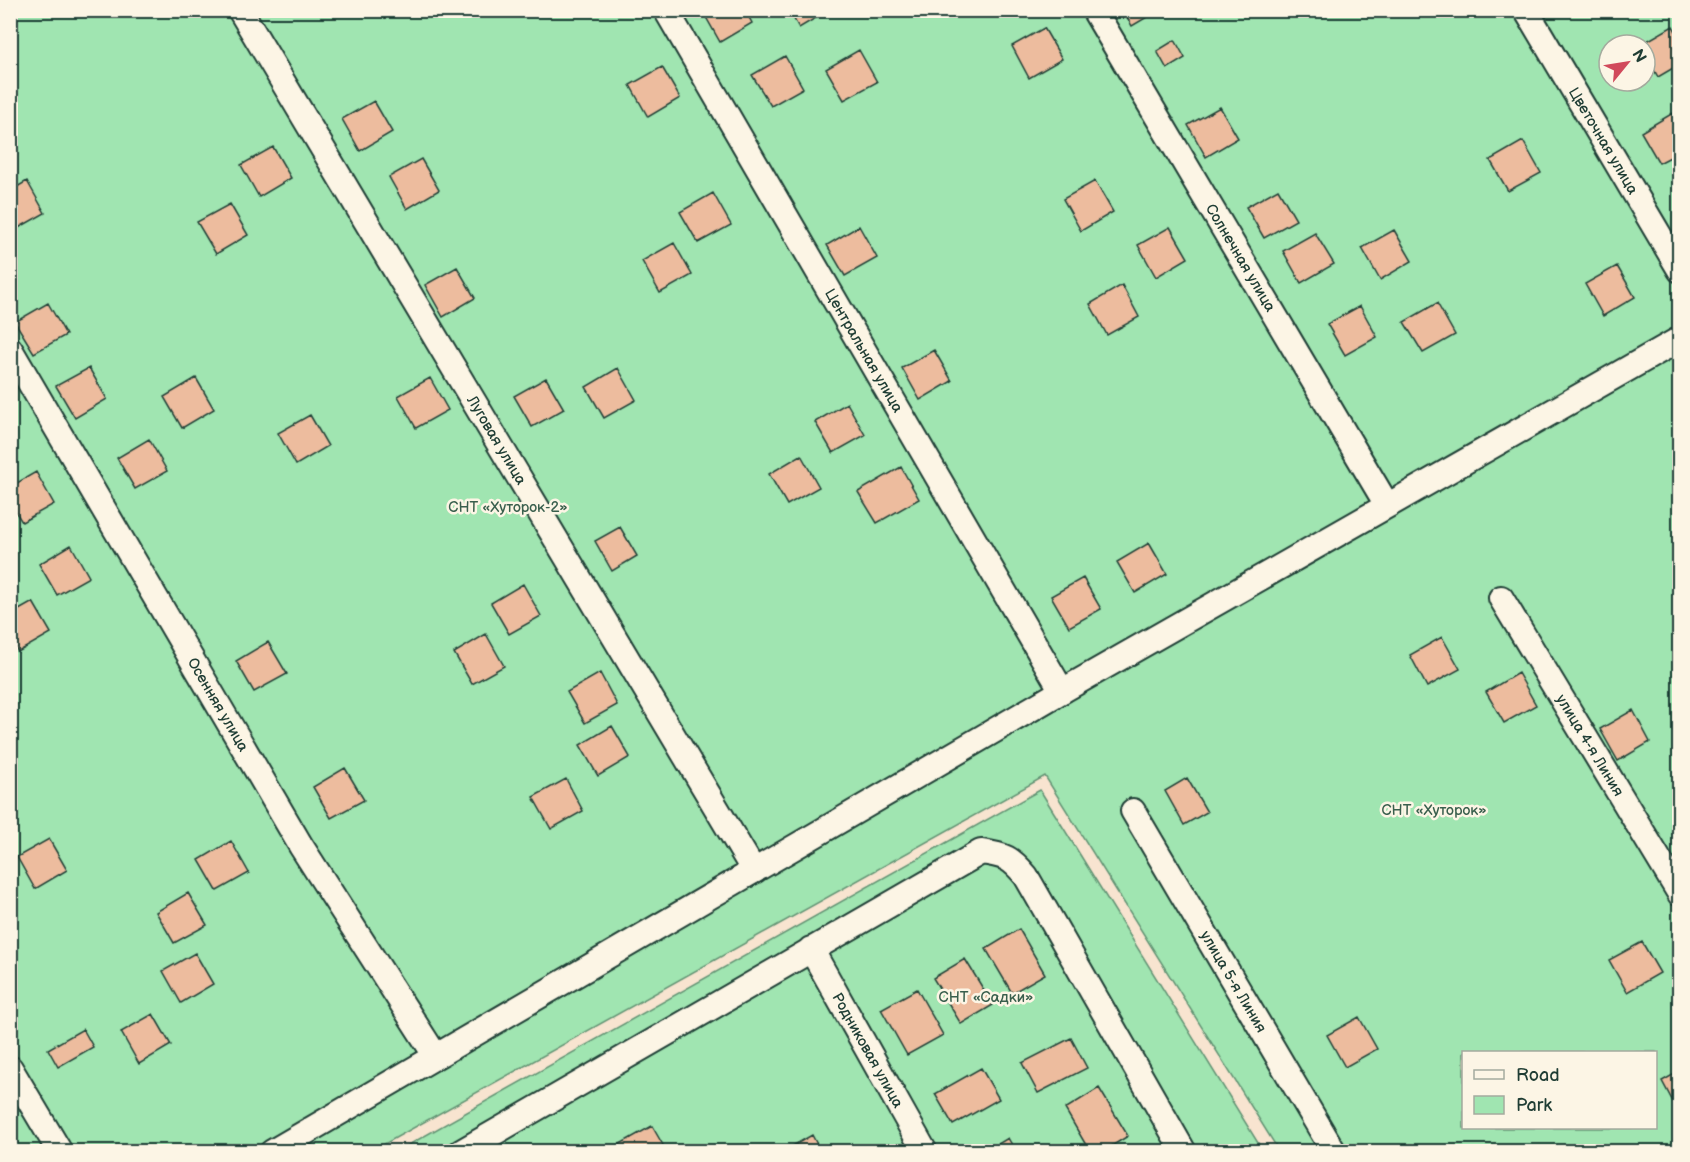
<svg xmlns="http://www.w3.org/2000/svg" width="1690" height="1162" font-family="'Balsamiq Sans',sans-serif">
	<rect width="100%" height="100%" fill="#f8e4d0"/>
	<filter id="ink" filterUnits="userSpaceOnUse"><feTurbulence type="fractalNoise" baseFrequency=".0167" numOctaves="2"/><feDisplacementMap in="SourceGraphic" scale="12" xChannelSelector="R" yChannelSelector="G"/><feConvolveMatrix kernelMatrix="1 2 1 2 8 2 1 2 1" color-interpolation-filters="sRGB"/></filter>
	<g filter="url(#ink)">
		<path fill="#a0e5b1" stroke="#609172" stroke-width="1.5" fill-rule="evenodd" d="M10,11H1679V1151H1279L1045,776L372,1151H11ZM1609,45H1645V81H1609ZM1464,1052H1656V1128H1464Z
			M1040,790L1263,1151L396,1152Z"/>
		<path fill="#edbc9e" stroke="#1f3d34" stroke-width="1.5" d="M702,10H745L752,23L720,42Z
			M789,10H829L799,28Z
			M1123,10H1159L1132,26Z
			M1673,26L1680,39V64L1658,77L1645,53V45H1640Z
			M1044,28L1062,59L1029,78L1012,46Z
			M1175,40L1185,58L1167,69L1157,51Z
			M859,50L877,82L844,100L826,69Z
			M785,56L803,88L771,106L752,75Z
			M662,67L680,98L648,117L630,85Z
			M374,101L392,132L360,151L342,119Z
			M1220,107L1238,138L1206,157L1188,125Z
			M1673,113L1680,124V152L1659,163L1641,132Z
			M1523,141L1541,173L1508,191L1490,160Z
			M273,147L291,178L259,197L241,165Z
			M421,159L439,190L407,209L389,177Z
			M27,181L45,213L13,231L10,228V191Z
			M1095,181L1113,212L1081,231L1063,199Z
			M1278,189L1296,220L1264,238L1246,207Z
			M713,193L731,225L698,243L680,212Z
			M230,204L248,235L216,254L197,222Z
			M859,226L877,258L845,276L827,245Z
			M1170,227L1188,258L1156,277L1138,245Z
			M1394,230L1412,261L1380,280L1362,248Z
			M1315,233L1334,264L1301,283L1283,251Z
			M674,243L692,275L660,293L642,261Z
			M1617,266L1635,297L1603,316L1585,284Z
			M457,267L475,298L443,317L425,285Z
			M1122,285L1139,317L1107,335L1090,304Z
			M48,303L66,335L34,353L15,322Z
			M1437,303L1455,335L1423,353L1404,322Z
			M1360,306L1377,337L1345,355L1327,324Z
			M934,350L952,381L920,400L902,368Z
			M89,368L107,399L75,418L56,386Z
			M618,368L636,400L604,418L586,387Z
			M196,378L214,409L182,428L164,397Z
			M430,378L448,410L416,428L398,396Z
			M546,378L564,409L532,427L514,396Z
			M847,403L865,435L833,453L815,422Z
			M310,415L328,446L296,465L278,433Z
			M149,439L167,471L135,489L117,458Z
			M801,455L819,487L787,505L769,474Z
			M901,467L919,499L877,523L858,492Z
			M36,472L54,504L22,522L10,503V487Z
			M620,527L637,556L612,571L595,541Z
			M1149,543L1167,574L1135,593L1117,562Z
			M71,545L89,577L57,595L39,564Z
			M1083,578L1101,609L1069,627L1051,596Z
			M523,584L541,616L509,634L491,603Z
			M33,602L51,633L18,652L10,638V615Z
			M486,634L504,666L472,684L454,653Z
			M1442,637L1460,669L1427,687L1410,655Z
			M268,642L287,674L254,692L236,661Z
			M600,673L617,705L585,723L567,692Z
			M1518,673L1536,705L1504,723L1486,692Z
			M1633,710L1650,742L1618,761L1600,729Z
			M612,726L630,757L598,776L580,745Z
			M345,768L364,800L331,818L313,787Z
			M1187,778L1207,812L1184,825L1165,791Z
			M566,779L583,811L551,829L533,797Z
			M49,839L67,870L35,889L17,857Z
			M231,841L249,873L217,891L199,860Z
			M188,893L207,925L174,943L156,912Z
			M1019,929L1045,974L1012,993L986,949Z
			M1642,942L1660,973L1627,992L1609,960Z
			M195,953L213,984L181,1003L163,971Z
			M965,959L993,1005L961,1024L933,978Z
			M917,989L943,1035L907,1055L881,1009Z
			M153,1014L171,1045L139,1064L121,1032Z
			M1359,1017L1377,1049L1345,1067L1327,1035Z
			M83,1029L93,1047L58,1067L48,1049Z
			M1071,1038L1087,1068L1038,1093L1022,1063Z
			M981,1068L999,1099L953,1125L935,1094Z
			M1680,1071V1113H1679L1662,1081Z
			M1099,1088L1128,1136L1102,1152H1090L1065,1109Z
			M652,1126L667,1152H606Z
			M812,1135L821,1152H782Z
			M1008,1138L1016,1152H985Z"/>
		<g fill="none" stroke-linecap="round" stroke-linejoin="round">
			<g stroke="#1f3d34" stroke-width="28">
				<g id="minor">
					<path id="s1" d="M240,10L754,871"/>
					<path id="s2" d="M666,10L1062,691"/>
					<path id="s3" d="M1094,10L1387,505"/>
					<path id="s4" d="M1526,10L1680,270"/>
					<path id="s5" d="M10,349L301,846L435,1055"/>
					<path id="s6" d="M1501,598L1680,894"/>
					<path id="s7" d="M1133,811L1334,1152"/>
					<path id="s8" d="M811,949L925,1152"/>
					<path d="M10,1068L60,1152"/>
					<path d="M272,1152L1062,691L1680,339"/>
					<path d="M461,1152L981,852C1005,855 1011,858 1026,876L1184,1152"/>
				</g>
			</g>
			<use href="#minor" stroke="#fcf5e5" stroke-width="24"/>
		</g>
	</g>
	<g text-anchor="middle" stroke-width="5" stroke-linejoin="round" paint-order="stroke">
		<g font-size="15" fill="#1f3d34" stroke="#fcf5e5">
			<text dy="5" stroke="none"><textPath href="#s4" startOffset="152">Цветочная улица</textPath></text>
			<text dy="5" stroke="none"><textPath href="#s3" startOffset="288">Солнечная улица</textPath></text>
			<text dy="5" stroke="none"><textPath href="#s2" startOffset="394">Центральная улица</textPath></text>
			<text dy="5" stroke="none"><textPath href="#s1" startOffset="501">Луговая улица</textPath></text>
			<text dy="5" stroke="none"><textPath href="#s5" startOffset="412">Осенняя улица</textPath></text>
			<text dy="5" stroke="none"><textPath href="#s6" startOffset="172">улица 4-я Линия</textPath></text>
			<text dy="5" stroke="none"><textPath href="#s7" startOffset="198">улица 5-я Линия</textPath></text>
			<text dy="5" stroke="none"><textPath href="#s8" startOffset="116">Родниковая улица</textPath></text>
		</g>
		<g font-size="15" fill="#395f4d" stroke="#fcf5e5">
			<text x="508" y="512">СНТ «Хуторок-2»</text>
			<text x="1434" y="815">СНТ «Хуторок»</text>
			<text x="986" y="1002">СНТ «Садки»</text>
		</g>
	</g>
	<rect width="1690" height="1162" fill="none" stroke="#fcf5e5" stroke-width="36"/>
	<rect x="18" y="18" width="1654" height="1126" fill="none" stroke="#1f3d34" stroke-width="2" filter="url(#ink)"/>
	<rect x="1462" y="1051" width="195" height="78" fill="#fcf5e5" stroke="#a4ab9e" stroke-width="1.5"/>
	<rect x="1474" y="1070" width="30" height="9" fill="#fcf5e5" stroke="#a4ab9e" stroke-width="1.5"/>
	<text x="1516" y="1081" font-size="18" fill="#1f3d34">Road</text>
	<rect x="1474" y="1096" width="30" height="18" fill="#a0e5b1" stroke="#a4ab9e" stroke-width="1.5"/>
	<text x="1516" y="1111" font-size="18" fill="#1f3d34">Park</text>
	<g transform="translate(1627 63) rotate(60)"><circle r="28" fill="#fcf5e5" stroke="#a4ab9e" stroke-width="1.5"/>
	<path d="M0-4.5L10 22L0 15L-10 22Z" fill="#d1495b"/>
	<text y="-9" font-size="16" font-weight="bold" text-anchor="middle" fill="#1f3d34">N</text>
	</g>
</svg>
